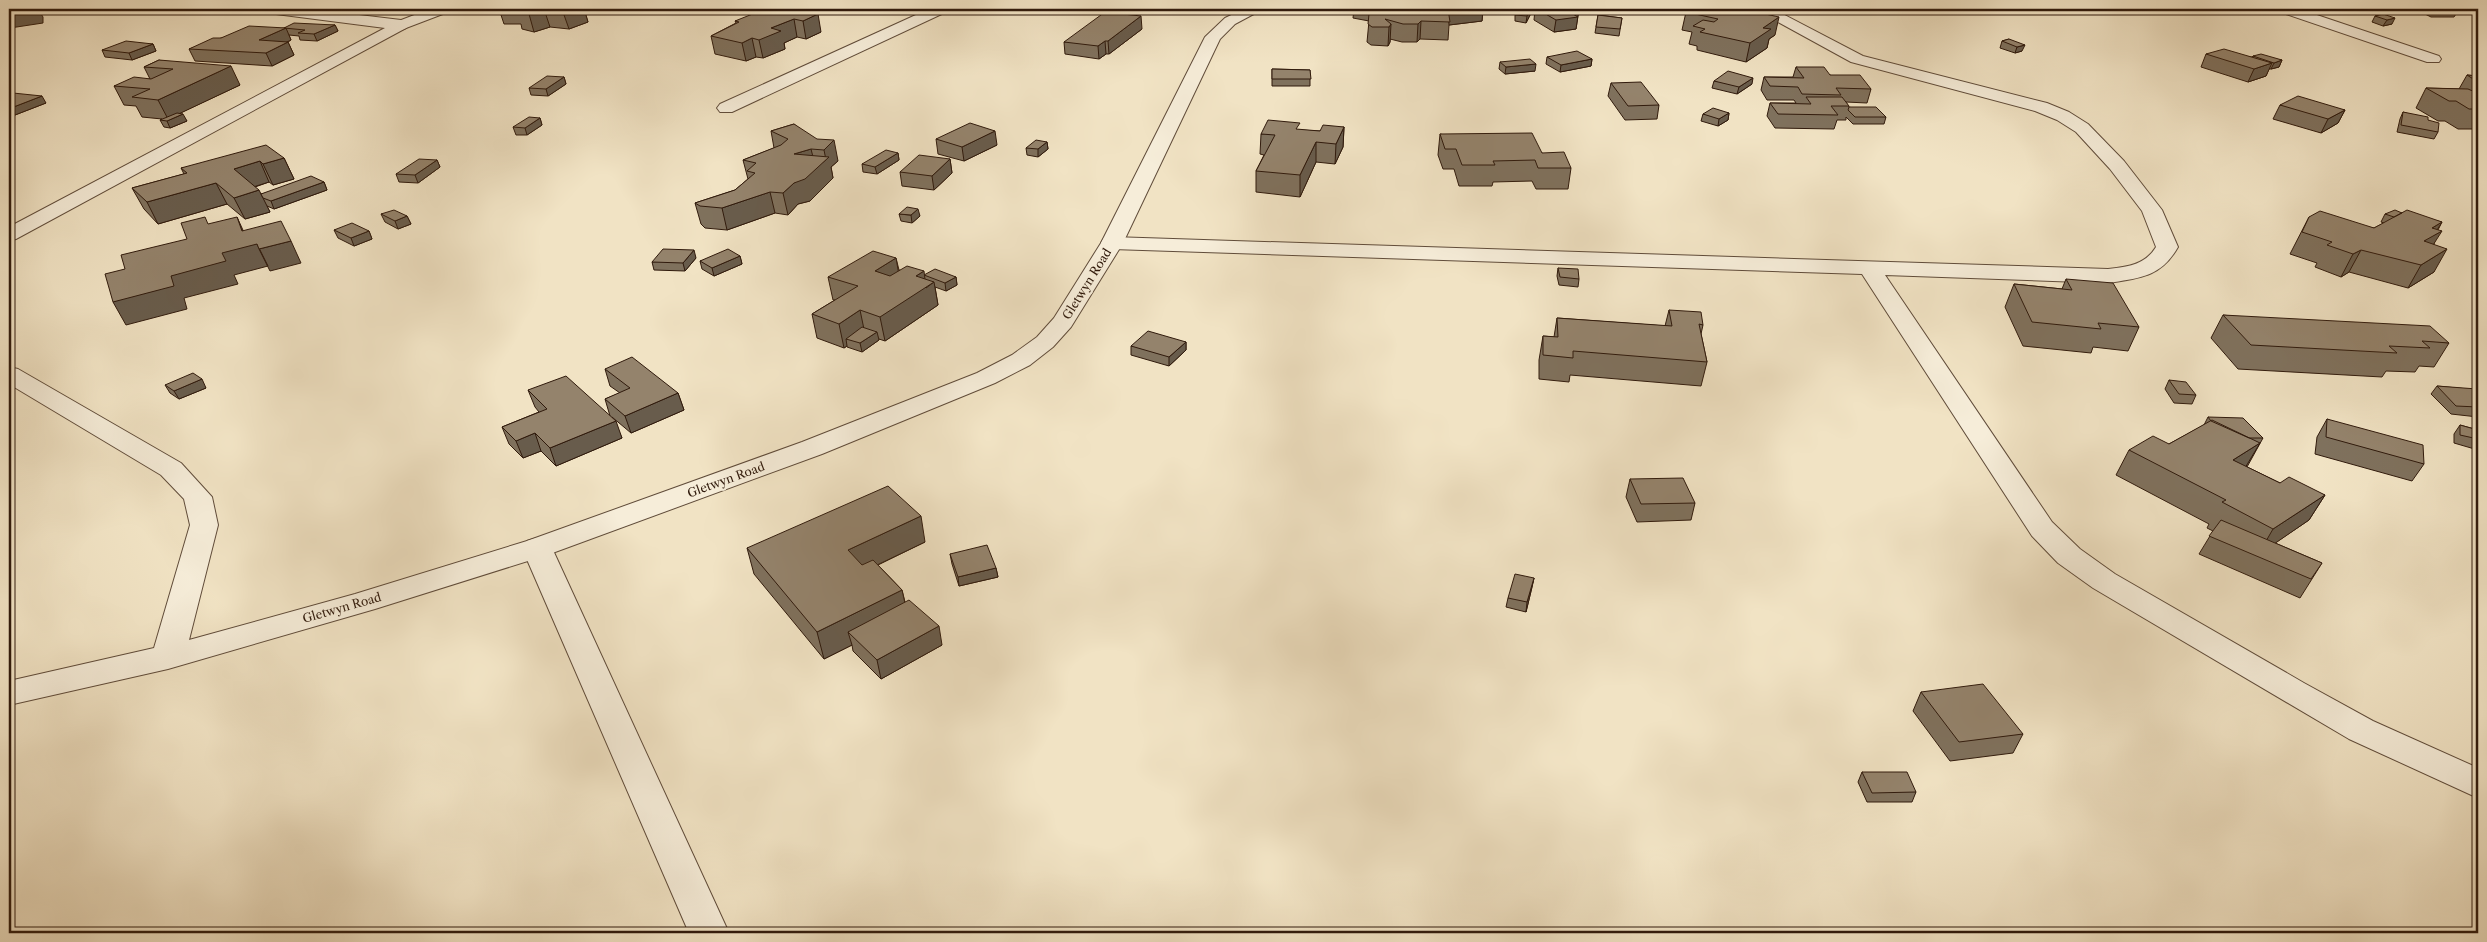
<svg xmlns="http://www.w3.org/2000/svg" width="2487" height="942" font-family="'Libre Caslon Text',serif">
	<rect width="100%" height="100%" fill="#f1e3c4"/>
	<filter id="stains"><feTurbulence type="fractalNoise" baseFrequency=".004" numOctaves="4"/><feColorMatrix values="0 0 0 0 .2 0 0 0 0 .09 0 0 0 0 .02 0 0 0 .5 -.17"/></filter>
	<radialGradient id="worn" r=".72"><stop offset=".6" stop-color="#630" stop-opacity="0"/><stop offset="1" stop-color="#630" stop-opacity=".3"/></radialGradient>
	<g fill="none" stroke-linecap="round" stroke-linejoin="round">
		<g stroke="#604c3a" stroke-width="2">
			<path id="minor" d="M430,9H451L448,12L406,28L401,30L393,25L396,22Z
				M929,9H949L946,12L732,112H720L717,108L720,104Z
				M1754,9H1773L1863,56L2047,103L2069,112L2088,124L2124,161L2162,210L2178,247C2161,277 2140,278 2108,283L1885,275L2052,522L2080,549L2115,574L2304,683L2373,721L2478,768V798L2349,739L2093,588L2058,563L2032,536L1862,274L1112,249L1104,248L1101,243L1104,238L1112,237L2108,269C2127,267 2145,265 2156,247L2142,211L2110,169L2076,132L2057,120L2035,111L1851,62Z
				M2277,9H2299L2439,56L2441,59L2439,62H2427L2280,12Z
				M537,538L547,541L552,548L729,933H689L522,548L527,541Z"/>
		</g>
		<g stroke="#604c3a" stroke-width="2">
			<path id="tertiary" d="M269,9H309L401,20L409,25L406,28L16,239L9,241V227L385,28L276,14L271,12Z
				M1244,9H1263L1235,24L1220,39L1123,243L1071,327L1053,347L1030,365L995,383L822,454L547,555L375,609L168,669L9,705V681L154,648L190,525L184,499L161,475L9,384V367L18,369L181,463L212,497L218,525L189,640L355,594L527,541L802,442L977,373L1012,355L1037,337L1054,318L1101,243L1205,37L1225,18Z"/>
		</g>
		<use href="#minor" fill="#f6edd9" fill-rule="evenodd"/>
		<use href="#tertiary" fill="#f6edd9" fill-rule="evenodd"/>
	</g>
	<path fill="#7f715d" stroke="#301a0c" d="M499,9H600L585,12L588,22L569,29L550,27L534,32L522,29L521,24H504Z
		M790,9L821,32L806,39L797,37L784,43L785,49L763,58L756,57L746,61L715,54L711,36L736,23L735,21Z
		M1354,9H1483L1482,21L1449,25L1448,40L1420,39L1417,42H1402L1390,39V42L1388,46L1371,45L1367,42L1369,21L1353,18Z
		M1531,9L1530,15L1526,23L1515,21V15Z
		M1535,9H1579L1576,29L1554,32L1534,20Z
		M1691,9L1775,35L1769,39L1767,48L1746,62L1697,50V46L1689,44L1692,32L1682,30L1686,12Z
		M2426,9H2453L2458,11L2454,17H2431L2423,13Z
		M2383,14L2392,24L2383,26L2372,22L2375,16Z
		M1598,15L1622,18L1619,36L1595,33Z
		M335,25L338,31L317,41L300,40L299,36L289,35L291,40L288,42L294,55L272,66L195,61L189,49L221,38L284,28Z
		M1142,29L1109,54H1106L1099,59L1065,54L1064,42Z
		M2009,39L2022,51L2015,53L2000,48L2002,41Z
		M153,44L156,51L132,60L105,57L102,50Z
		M2206,54L2252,57L2253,56L2282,60L2279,67L2271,69H2269L2266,76L2248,82L2201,67Z
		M1547,57L1592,59L1591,66L1560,72L1546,64Z
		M159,60L240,85L180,113L187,121L170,128L164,127L160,120L162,119L142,117L136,106L124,105L114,86L150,79L144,67Z
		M1500,62L1535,71L1505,74L1499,69Z
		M1796,67L1830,75L1871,89L1867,103L1846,102L1849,107L1886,117L1884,124H1853L1846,117V120H1837L1834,129L1775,128L1767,116L1770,103H1796L1794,100H1767L1761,90L1764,77H1793Z
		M1272,69L1310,70V86H1272Z
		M2467,75L2478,76V129H2458L2445,121H2438L2416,108L2426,88L2459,89Z
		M564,77L566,84L548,96L531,95L529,88Z
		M1714,81L1752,84L1737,94L1712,88Z
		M1611,83L1659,105L1657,119L1625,120L1608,96Z
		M9,95L46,103L15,115H9Z
		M2280,105L2345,110L2338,123L2321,133L2273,119Z
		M2403,112L2428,120L2438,132L2434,139L2397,132L2400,119Z
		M1729,113L1728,120L1718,126L1701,121L1703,114Z
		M540,118L542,125L527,135H516L513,127Z
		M794,124L838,161L831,167L833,178L810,201L798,204L788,215L775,213L727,230L705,228L701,224L695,203L735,190L748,179L743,160L774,148L771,131Z
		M1344,127L1343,147L1335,164L1316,162L1300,197L1256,192V171L1264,155L1260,154L1261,134L1299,130L1320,131Z
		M1440,134L1542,153L1571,168L1568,189H1536L1532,181L1493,182L1492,186H1459L1454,169H1443L1438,155Z
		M936,139L997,145L964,161L938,154Z
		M1047,142L1048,149L1038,157L1027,155L1026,148Z
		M898,153L899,160L877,174L863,172L862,164Z
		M284,158L294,179L273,185L269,182L255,187L261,194L324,182L327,190L274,209L267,206L270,212L245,219L227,204L158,224L144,209L132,188L184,174L181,168Z
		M950,159L952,173L934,190L902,186L900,172Z
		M437,160L440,167L418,183L399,182L396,174Z
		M2402,213L2442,222L2438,230L2434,244V272L2408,288L2349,272L2341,277L2315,267L2317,263L2290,254L2309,217L2374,228L2384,223L2381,222L2385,214Z
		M381,214L407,216L411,224L398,229L385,222Z
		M899,214L920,216L912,223L901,221Z
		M334,230L369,231L372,239L354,246L338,238Z
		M740,256L742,264L714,276L702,269L700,261Z
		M696,258L685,271L654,270L652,262Z
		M896,258L899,270L924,275L956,277L957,285L946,291L935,287L938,305L885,341L879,339V340L862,352L847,347V346L844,348L817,338L812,314L835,300H833L828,277Z
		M1558,268L1579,279L1578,287L1559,285L1557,276Z
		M2066,279L2139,327L2128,351L2093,347L2091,353L2023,346L2005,307L2014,284L2062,289Z
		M1669,310L1703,325L1701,334L1707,362L1701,386L1570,375L1569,382L1539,379V360L1543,336L1554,337L1557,318L1665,326Z
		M2223,315L2449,343L2434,367L2419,366L2415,372L2386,371L2382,377L2238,369L2211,338Z
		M1186,342V350L1169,366L1131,355V346Z
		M605,369L678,393L684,410L631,433L612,417L622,438L556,466L541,451L523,458L509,444L502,427L539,412L535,407L528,390L610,416L605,399L620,393L610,386Z
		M2169,380L2196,395L2192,404L2174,403L2165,389Z
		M165,385L206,388L179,399L170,393Z
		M2437,386L2478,390V417L2451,414L2431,394Z
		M2208,417L2263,438L2247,467L2280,483L2325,495L2309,520L2275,543L2322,563L2300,598L2199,554L2213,531L2207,528L2209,524L2116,475L2129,450L2169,444L2204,425Z
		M2327,419L2424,464L2412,481L2315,454L2317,437Z
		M2460,425L2478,430V450L2454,443V434Z
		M1630,479L1695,503L1691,520L1637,522L1626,497Z
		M925,542L878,565L902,590L905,602L942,645L881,679L853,651L852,645L824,659L754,574L747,548Z
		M950,554L996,568L998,577L959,586L952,564Z
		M1534,578L1532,587L1526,612L1506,607L1508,598Z
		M1921,692L2023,734L2013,753L1950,761L1913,711Z
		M1862,772L1916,792L1912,802H1867L1858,782Z"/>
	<path fill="#685c4c" stroke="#301a0c" d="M37,9H38L43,17V23L10,28L9,29V15Z
		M544,9L550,27L534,32L529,14Z
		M569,9H600L585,12L588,22L569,29L563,12Z
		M1448,9H1483L1482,21L1449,25Z
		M1531,9L1530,15L1526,23L1527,16Z
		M1579,9L1576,29L1554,32L1556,20L1566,10Z
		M818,14L821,32L806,39L803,21Z
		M1141,16L1142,29L1109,54L1108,41Z
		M1779,17L1775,35L1769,39L1767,48L1746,62L1750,43L1763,28Z
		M2395,18L2392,24L2383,26L2387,20Z
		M794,19L797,37L784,43L785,49L763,58L759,40L771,28Z
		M1421,21L1420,39L1417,42L1418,24Z
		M1391,24L1390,42L1388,46L1389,27Z
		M335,25L338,31L317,41L314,34Z
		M286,28L291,40L265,53L259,40Z
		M752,38L756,57L746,61L742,43Z
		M1105,41L1106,54L1099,59L1098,46Z
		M288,42L294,55L272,66L266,53Z
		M153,44L156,51L132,60L129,53Z
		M2025,45L2022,51L2015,53L2017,47Z
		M1592,59L1591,66L1560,72L1561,65Z
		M2282,60L2279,67L2271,69L2274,63Z
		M2272,63L2266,76L2248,82L2254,69Z
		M1536,64L1535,71L1505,74L1506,67Z
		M231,66L240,85L168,119L158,100Z
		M564,77L566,84L548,96L546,89Z
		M1753,78L1752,84L1737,94L1739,87Z
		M42,96L46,103L15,115L11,108Z
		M2345,110L2338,123L2321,133L2328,119Z
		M1729,113L1728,120L1718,126L1719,119Z
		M183,114L187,121L170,128L167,121Z
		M540,118L542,125L527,135L525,128Z
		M1344,127L1343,147L1335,164L1336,144Z
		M995,131L997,145L964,161L962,147Z
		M834,140L838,161L831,167L833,178L810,201L798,204L788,215L783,193L794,183L826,160L824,150Z
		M1047,142L1048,149L1038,157V149Z
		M1316,142V162L1300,197V175Z
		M811,149L816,169L794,154Z
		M898,153L899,160L877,174L875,167Z
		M284,158L294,179L273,185L263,164Z
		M950,159L952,173L934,190L932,176Z
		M437,160L440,167L418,183L415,175Z
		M260,161L269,182L244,190L234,169Z
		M324,182L327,190L274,209L271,201Z
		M216,183L227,204L158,224L147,202Z
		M259,190L270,212L245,219L234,198Z
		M770,192L775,213L727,230L722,208Z
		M918,209L920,216L912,223L911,215Z
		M407,216L411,224L398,229L395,221Z
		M237,217L247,239L257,244L268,266L234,275L238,284L184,298L187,309L126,325L113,302L222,253L242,231Z
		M2442,222L2434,235L2442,231L2428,253L2413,263L2432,228Z
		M369,231L372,239L354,246L351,238Z
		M291,241L301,263L270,271L259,249Z
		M2447,249L2434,272L2408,288L2421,265Z
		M694,250L696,258L685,271L683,263Z
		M2361,250L2349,272L2341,277L2353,254Z
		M740,256L742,264L714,276L712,268Z
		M896,258L900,281L875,271Z
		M924,271L926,288L934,282L938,305L885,341L880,317L916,276Z
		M956,277L957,285L946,291L945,283Z
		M860,310L865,334L846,339L847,346L844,348L839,324Z
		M877,332L879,340L862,352L860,343Z
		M1186,342V350L1169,366V357Z
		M202,379L206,388L179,399L174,391Z
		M678,393L684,410L631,433L625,416Z
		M616,421L622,438L556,466L550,448Z
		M535,433L541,451L523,458L516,441Z
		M2260,443L2245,468L2233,460Z
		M2325,495L2309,520L2258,555L2273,529Z
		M921,516L925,542L854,576L848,550Z
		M996,568L998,577L959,586L958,577Z
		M1534,578L1532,587L1526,612L1527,602Z
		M902,590L908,617L848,632L852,645L824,659L817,632Z
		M939,626L942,645L881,679L877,660Z"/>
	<path fill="#94836c" stroke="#301a0c" d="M9,9H37V11L9,15Z
		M524,9H572L563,12L544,9L529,14L516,11Z
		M765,9H790L818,14L803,21L794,19L771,28L781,31L759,40L752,38L742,43L711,36L739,22L735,21Z
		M1383,9H1448L1450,22L1421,21L1418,24H1403L1385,19L1391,24L1389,27H1372L1368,24L1369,14L1383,12Z
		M1519,9H1531L1527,16L1515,15Z
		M1537,9H1577L1566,10L1578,17L1556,20Z
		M1691,9H1743L1779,17L1763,28L1771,29L1750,43L1700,32L1705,29L1693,26L1703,20L1714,22L1718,19L1686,12Z
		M2430,9H2453L2458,11H2435Z
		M1105,12L1141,16L1108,41H1105L1098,46L1064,42Z
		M2383,14L2395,18L2387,20L2375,16Z
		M1598,15L1622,18L1620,29L1596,27Z
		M294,23L335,25L314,34L298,33L305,30L284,28Z
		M249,26L286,28L259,40L288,42L266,53L189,49L213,38H221Z
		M2009,39L2025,45L2017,47L2002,41Z
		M126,41L153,44L129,53L102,50Z
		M2224,49L2272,63L2254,69L2206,54Z
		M1577,51L1592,59L1561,65L1547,57Z
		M2261,54L2282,60L2274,63L2253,56Z
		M1530,59L1536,64L1506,67L1500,62Z
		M159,60L231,66L158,100L132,97L150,89L114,86L134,77L151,79L173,69L144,67Z
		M1796,67H1824L1830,75H1860L1871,89L1836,88L1841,95L1802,94L1798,87L1770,86L1764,77L1804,78Z
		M1272,69L1310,70L1311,79H1272Z
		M1728,71L1753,78L1739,87L1714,81Z
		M2467,75L2478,76V82Z
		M547,76L564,77L546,89L529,88Z
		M1641,82L1659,105L1628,106L1611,83Z
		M2426,88L2468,89L2475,92H2478V109H2469L2456,101H2449Z
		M13,93L42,96L11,108H9V95Z
		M2298,96L2345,110L2328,119L2280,105Z
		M1806,97H1842L1849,106H1831L1838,115L1778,114L1770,103L1811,104Z
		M1849,107H1876L1886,117H1855L1848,110Z
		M1713,108L1729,113L1719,119L1703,114Z
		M2403,112L2428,117V120L2439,123L2438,132L2401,125Z
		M177,113L183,114L167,121L160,120Z
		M529,117L540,118L525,128L513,127Z
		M1268,120L1300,123L1296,129L1320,131L1323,125L1344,127L1336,144L1316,142L1300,175L1256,171L1275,135L1261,134Z
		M970,123L995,131L962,147L936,139Z
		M794,124L817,139L834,140L824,150L811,149L794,154L829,157L805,179L794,183L783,193L770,192L722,208L700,206L695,203L735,190L755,173L747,171L756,163L743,160L781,145L788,139L771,131Z
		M1532,133L1542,153L1564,152L1571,168H1538L1535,160L1493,161L1495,165H1462L1456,149H1445L1440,134Z
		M1036,140L1047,142L1038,149L1026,148Z
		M266,145L284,158L263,164L260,161L234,169L259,190L234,198L216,183L147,202L132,188L187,173L181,168Z
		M886,150L898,153L875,167L862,164Z
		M919,155L950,159L932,176L900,172Z
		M419,159L437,160L415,175L396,174Z
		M311,176L324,182L271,201L263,198L261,194Z
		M907,207L918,209L911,215L899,214Z
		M394,210L407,216L395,221L381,214Z
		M2395,210L2402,213L2394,217L2385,214Z
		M2407,210L2442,222L2432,228L2442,231L2424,241L2447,249L2421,265L2361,250L2353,254L2327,245L2332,242L2302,232L2309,217L2320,211L2374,228Z
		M205,217L208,224L237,217L242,231L281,221L291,241L259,249L257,244L222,253L226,261L171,276L174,286L113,302L105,274L125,269L121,255L187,239L181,223Z
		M352,223L369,231L351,238L334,230Z
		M663,249L694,250L683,263L652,262Z
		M728,249L740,256L712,268L700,261Z
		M873,251L896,258L875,271L890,276L907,266L924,271L916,276L934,282L880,317L860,310L839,324L812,314L858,286L828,277Z
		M1558,268L1578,269L1579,279L1560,277Z
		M935,269L956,277L945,283L924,275Z
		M2066,279L2113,283L2139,327L2098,323L2101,329L2032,322L2014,284L2072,290Z
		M1669,310L1701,312L1703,325L1699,324L1707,362L1573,351V358L1543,355V336L1558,337L1557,318L1672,326Z
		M2223,315L2430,326L2449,343L2422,341L2430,348L2389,346L2397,353L2251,345Z
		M862,327L877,332L860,343L846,339Z
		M1148,331L1186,342L1169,357L1131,346Z
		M632,357L678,393L625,416L605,399L630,388L605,369Z
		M193,373L202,379L174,391L165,385Z
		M566,376L616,421L550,448L535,433L516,441L502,427L547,409L528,390Z
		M2169,380L2186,382L2196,395L2179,394Z
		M2437,386L2477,389L2478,390V407L2456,406Z
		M2208,417L2243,418L2263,438H2249L2211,421Z
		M2327,419L2423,445L2424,464L2326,437Z
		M2212,420L2260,443L2233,460L2280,483L2289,477L2325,495L2273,529L2222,502L2226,500L2129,450L2153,436L2169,444Z
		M2460,425L2478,430V439L2460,435Z
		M1683,478L1695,503L1641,504L1630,479Z
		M888,486L921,516L848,550L862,565L873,560L902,590L817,632L747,548Z
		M2221,520L2322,563L2311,579L2209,536Z
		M987,545L996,568L958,577L950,554Z
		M1515,574L1534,578L1527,602L1508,598Z
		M909,600L939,626L877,660L848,632Z
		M1983,684L2023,734L1959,742L1921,692Z
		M1862,772H1907L1916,792L1872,793Z"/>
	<g text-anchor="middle" stroke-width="4.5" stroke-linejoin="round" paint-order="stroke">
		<g font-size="12" fill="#301a0c" stroke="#f6edd9">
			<text transform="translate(1087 284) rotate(-58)" y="4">Gletwyn Road</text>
			<text transform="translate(726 480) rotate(-20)" y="4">Gletwyn Road</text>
			<text transform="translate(342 608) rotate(-16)" y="4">Gletwyn Road</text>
		</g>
	</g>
	<rect width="2487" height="942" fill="none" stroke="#f1e3c4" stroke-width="30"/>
	<rect x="10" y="10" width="2467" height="922" fill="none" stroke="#301a0c" stroke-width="2.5"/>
	<rect x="15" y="15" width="2457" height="912" fill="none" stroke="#301a0c"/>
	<rect width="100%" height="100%" filter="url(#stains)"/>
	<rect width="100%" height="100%" fill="url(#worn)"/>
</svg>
